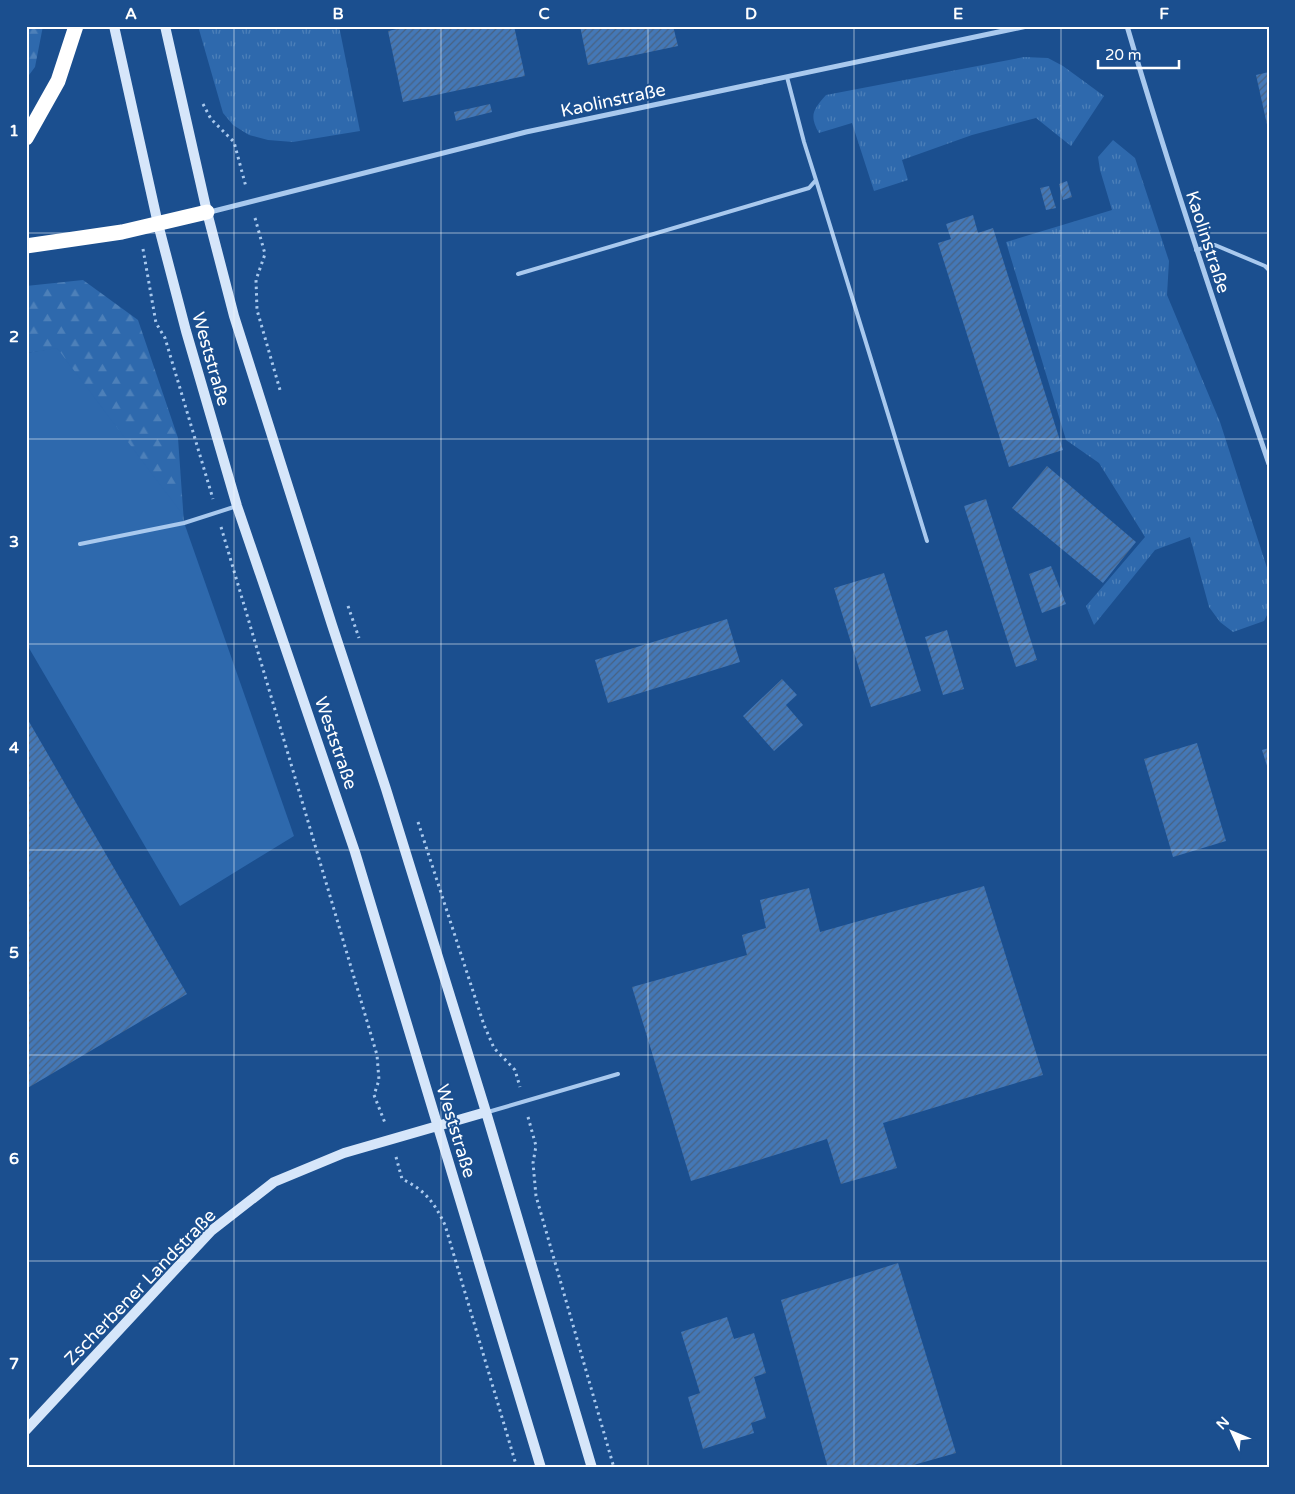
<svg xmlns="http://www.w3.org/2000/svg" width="1295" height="1494" font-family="'Varela Round',sans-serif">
	<defs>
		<pattern id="grass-tufts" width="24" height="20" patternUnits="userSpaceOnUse" patternTransform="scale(1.25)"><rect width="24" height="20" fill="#2e69ad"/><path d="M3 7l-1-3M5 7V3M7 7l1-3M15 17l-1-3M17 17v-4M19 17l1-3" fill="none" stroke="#4d80b9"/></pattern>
		<pattern id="forest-firs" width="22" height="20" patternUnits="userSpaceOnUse" patternTransform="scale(1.25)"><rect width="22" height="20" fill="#2e69ad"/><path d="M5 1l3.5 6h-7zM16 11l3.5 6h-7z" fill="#4d80b9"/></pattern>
		<pattern id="building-hatch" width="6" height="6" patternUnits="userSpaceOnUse" patternTransform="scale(1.25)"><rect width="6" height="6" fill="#4478b7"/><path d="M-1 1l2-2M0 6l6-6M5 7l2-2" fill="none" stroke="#486282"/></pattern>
	</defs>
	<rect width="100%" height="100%" fill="#1b4f8f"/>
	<path fill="url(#grass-tufts)" d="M198,26H339L360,131L293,142L268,140L249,135L233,125L223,113Z
		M1024,57L1048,58L1063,66L1104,96L1071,146L1036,118L972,135L902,160L908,180L874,191L852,123L819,133C809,115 813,110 826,95Z
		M1113,140L1135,158L1169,261L1167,295L1220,422L1269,574V611L1264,621L1233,632L1220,622L1209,607L1190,537L1155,550L1094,625L1086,606L1145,537L1099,463L1066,440L1006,242L1112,210L1100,170L1098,157Z"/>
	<path fill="url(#forest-firs)" d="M26,26H43L35,67L26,79Z
		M83,280L138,320L178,438L184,523L57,349L26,353V286Z"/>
	<path fill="#2e69ad" d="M57,348L180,511L294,836L180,906L26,643V353Z"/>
	<path fill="url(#building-hatch)" d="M411,26H514L525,76L403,102L388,31Z
		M580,26H673L678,46L588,65Z
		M1269,72V129H1268L1256,75Z
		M490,104L492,112L456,121L454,112Z
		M1067,181L1072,197L1063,200L1059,184Z
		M1049,186L1056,208L1046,210L1040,188Z
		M973,215L978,233L993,228L1063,450L1009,467L938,243L951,239L946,224Z
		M1047,466L1136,542L1103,583L1012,508Z
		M986,499L1037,660L1016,667L964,506Z
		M1051,566L1066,604L1042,613L1029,574Z
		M884,573L921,691L871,707L834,588Z
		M727,619L740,662L608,703L595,660Z
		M947,630L964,689L943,695L925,637Z
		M782,679L797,695L786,705L803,725L774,751L743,716Z
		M28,720L187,994L26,1089V721Z
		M1197,743L1226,841L1173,857L1144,759Z
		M1269,748V769H1268L1262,750Z
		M984,886L1043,1075L883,1123L897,1168L841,1184L827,1139L691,1181L632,987L747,955L742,935L766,928L760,900L809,888L820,932Z
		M898,1263L956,1453L903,1468H828L781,1300Z
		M727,1317L734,1339L754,1333L766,1373L754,1377L766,1418L751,1423L754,1433L703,1449L688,1397L700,1393L681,1332Z"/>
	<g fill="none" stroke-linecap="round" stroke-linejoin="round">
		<path stroke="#a9c9ee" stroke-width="3" stroke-dasharray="2.5 4" stroke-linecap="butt" d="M203,104L211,119L234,142L246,187
			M255,218L265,254L256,280L257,310L280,390
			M143,249L156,323L165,338L213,499
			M221,527L377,1055L379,1080L374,1095L385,1123
			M348,606L359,638
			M418,822L484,1025L494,1048L515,1070L520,1087
			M528,1117L536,1146L533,1163L536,1196L614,1468
			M396,1157L402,1179C425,1190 434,1202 445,1225L517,1468"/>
		<path stroke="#a9c9ee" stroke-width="4" d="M816,180L927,541
			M1196,250L1215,245L1265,266L1269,270
			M518,274L809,188L816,180L804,142L787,77
			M80,544L184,523L237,506
			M488,1112L618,1074"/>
		<path stroke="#a9c9ee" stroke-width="5" d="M1127,26C1170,173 1219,319 1269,464
			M210,212L526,132L1027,26"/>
		<path stroke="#d6e6fa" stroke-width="10" d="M114,26L158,224L186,331L237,506L355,852L541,1468
			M165,26L207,212L234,316L332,625L386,789L486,1112L592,1468
			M26,1430L211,1231L274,1182L344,1153L486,1112"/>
		<path stroke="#fff" stroke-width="15" d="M26,138L58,81L76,26
			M26,246L122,232L207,212"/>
	</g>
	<path fill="none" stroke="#fff" stroke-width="1" stroke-opacity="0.55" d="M234,26V1468M441,26V1468M648,26V1468M854,26V1468M1061,26V1468M26,233H1269M26,439H1269M26,644H1269M26,850H1269M26,1055H1269M26,1261H1269"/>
	<g text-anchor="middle" stroke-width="4" stroke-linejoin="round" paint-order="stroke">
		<g font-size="18" fill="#fff" stroke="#1b4f8f">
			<text transform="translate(613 100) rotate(-12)" y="6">Kaolinstraße</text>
			<text transform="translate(1208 242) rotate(72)" y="6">Kaolinstraße</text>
			<text transform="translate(211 359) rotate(74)" y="6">Weststraße</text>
			<text transform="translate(336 743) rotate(71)" y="6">Weststraße</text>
			<text transform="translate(456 1131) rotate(73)" y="6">Weststraße</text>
			<text transform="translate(140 1287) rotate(-46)" y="6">Zscherbener Landstraße</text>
		</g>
	</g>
	<rect width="1295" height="1494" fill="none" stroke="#1b4f8f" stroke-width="55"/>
	<g transform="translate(1232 1432) rotate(314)" stroke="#1b4f8f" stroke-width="4" paint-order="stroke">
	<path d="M0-4L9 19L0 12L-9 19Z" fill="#ffffff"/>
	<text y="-8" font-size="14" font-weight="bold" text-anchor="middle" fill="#ffffff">N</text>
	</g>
	<path d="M1098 60v8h81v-8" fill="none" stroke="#ffffff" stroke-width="2.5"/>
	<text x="1105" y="60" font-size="15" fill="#ffffff" stroke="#1b4f8f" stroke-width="4" paint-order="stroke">20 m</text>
	<rect x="28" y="28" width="1240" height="1438" fill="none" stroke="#fff" stroke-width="2"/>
	<g font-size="16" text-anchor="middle" font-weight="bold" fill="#fff">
		<text x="131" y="19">A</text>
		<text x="338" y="19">B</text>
		<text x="544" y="19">C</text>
		<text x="751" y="19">D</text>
		<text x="958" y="19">E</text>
		<text x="1164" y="19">F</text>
		<text x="14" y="136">1</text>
		<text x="14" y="342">2</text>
		<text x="14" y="547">3</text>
		<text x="14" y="753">4</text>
		<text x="14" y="958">5</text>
		<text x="14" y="1164">6</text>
		<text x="14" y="1369">7</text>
	</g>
</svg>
